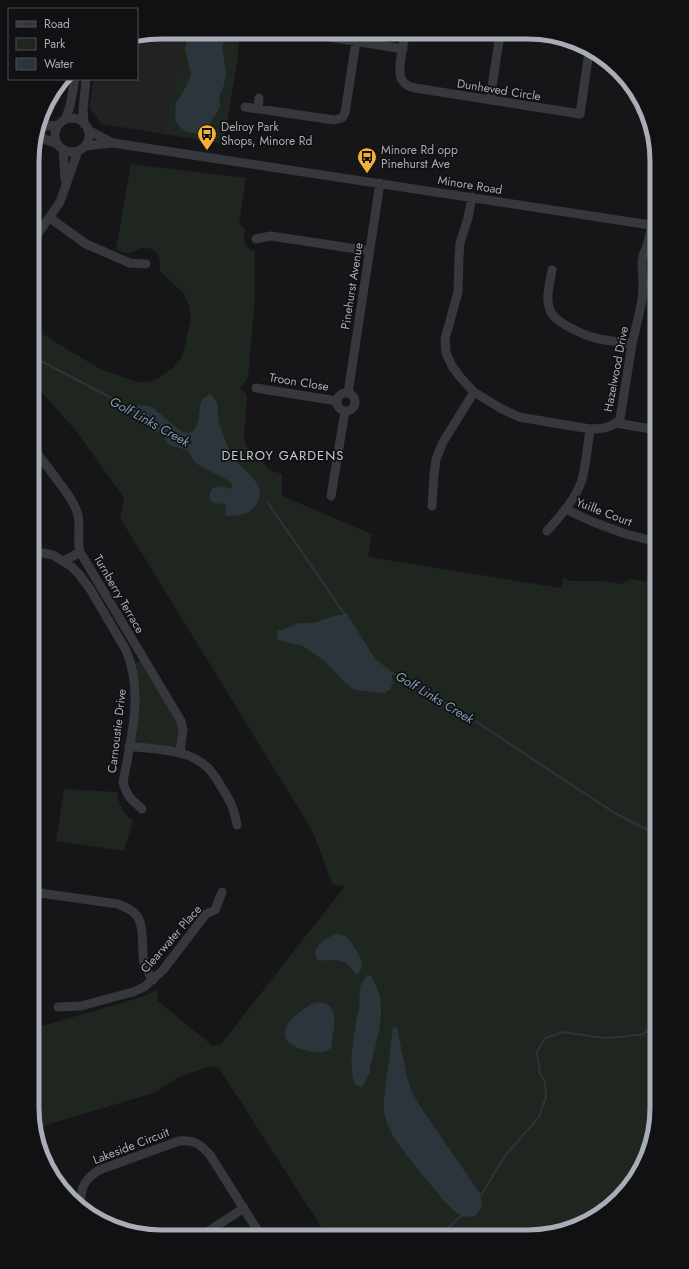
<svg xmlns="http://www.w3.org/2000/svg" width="689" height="1269" font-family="Jost,sans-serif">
	<rect width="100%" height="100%" fill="#161618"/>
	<path fill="#222225" d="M161,32H191L181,48L164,134L102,124L89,107L94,79H137V37Z"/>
	<path fill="#1e261f" d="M191,32H240L237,64L223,144L164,134L181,48Z
		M131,164L246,178L239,223L246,231C241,240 245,249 255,251V297L248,377L243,385H241V391H244L247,396L244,437L246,446L252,452L257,454L269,470L282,474V496L372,534L368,557L561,588L563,578L571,581H600L621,584L630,579L646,582L650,553H657V1116L647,1157L630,1187L606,1210L570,1230L528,1237L327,1236L219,1068L210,1066L179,1077L154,1093L53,1123L36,1130L32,1108V1029L145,996L157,989L158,1001L213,1046L221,1044L345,886L332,884L313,832L120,518L124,498L76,431L33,382V331L44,335L100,369L137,382H148L157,379L173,368L180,360L183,353L191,318L189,306L184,294L159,270C163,259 156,247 144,248C138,248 134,253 128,253C124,253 120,251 116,249Z
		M143,660L180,722L179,748L139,744L136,741L134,737L139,692L138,678L135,663Z
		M64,789L117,792C119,805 123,813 133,821L124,851L56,841Z"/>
	<path fill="#2c353c" d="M192,32H225V39L222,47L226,73L224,85L219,97L220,108L207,128L203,132L198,134L185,131L180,127L176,122L175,114L176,103L186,87L191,75L185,49L187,40Z
		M210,394H211C222,407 216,410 219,423C222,431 225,441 229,449C231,453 234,458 237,462C248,474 268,486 256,505C249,515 238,516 226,516L225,513L226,506L224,504L213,503C208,498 208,493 213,488L222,486L230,489L233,486L231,482L197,464C192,461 192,455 187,451C182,447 174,448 168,444L164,437L161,434L144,425L132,412L121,404L133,406L144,405L152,407L178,429C200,443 198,415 201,402L202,399Z
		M347,614L377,662L391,672L393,682L390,690L384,693L355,690L344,682L326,662L303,646L278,640L277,630H283L298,623H313L334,616Z
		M339,934C341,935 343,935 345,936C350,939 361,957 362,963C362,968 360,971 357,975C354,973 353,970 350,967C342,958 331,960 319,961C307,950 327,935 339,934Z
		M368,975L371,976C375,983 379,991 380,999C384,1020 375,1047 370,1067V1074L368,1075L364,1084L361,1087L355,1085C347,1063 355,1031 359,1007C360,1000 359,992 361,985C362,982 366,978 368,975Z
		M317,1002C338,1003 335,1020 333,1035C332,1039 332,1044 331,1048C328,1050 326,1052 322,1052C314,1054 289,1047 286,1039C279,1024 306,1005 317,1002Z
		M393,1027L397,1028L407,1078L413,1094L424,1112L479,1192C484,1204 483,1206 475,1216L464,1217L457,1213L444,1201L408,1157L394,1138L387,1123L384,1112V1098Z"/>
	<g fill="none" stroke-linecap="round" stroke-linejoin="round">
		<path stroke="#2c353c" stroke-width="2" d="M33,359L39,360L123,404
			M268,503L346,616
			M376,661L391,672L475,721L613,812L657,835
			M479,1196L483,1192L504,1157L539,1117L546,1097L545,1082L540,1074L537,1052L545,1038L563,1032L604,1038L620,1037L643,1034L657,1025
			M438,1237L462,1215"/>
		<path stroke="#37383d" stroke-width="9" d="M305,33L403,49
			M405,34C404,45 396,71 402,80C405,85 410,87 415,88L580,114L589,52
			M490,100L500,34
			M245,107L334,120L342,118L345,113L356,41
			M258,109L259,98
			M55 135a17 17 0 1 1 34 0a17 17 0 1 1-34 0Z
			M65,120L70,106L75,79
			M84,124L83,110L86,79
			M38,127L58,125
			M88,130L113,143
			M36,136L57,144
			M85,146L113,143L657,226
			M63,150L65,180
			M472,197L468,218L460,243L459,256L458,292L445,339L446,353L452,366L460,377L474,392L500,408L519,417L590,429C602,429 612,428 620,419L632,344L642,301L643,284L642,264L643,255L647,246L652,225
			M50,218L86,244L130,263L146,264
			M256,239L271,236L370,251
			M33,241L60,202L78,151
			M552,270C550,283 545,297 550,310C554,323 586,336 599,339C610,341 621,342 632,344
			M256,388L337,401
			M348,393L380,183
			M337 402a9 9 0 1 1 18 0a9 9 0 1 1-18 0Z
			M616,423L657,430
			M33,449C43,460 52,473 61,485C67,493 74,502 77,512C82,525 76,538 80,552L181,721L183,729L180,753
			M331,496L345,411
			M432,506L434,475L436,459L443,442L474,392
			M565,509L593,522L626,534L657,542
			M547,531C561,515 578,497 583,476C586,461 588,445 590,429
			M33,551L53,555L72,567L78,573L90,589L126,650C144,692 131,739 123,782C127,797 131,799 142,809
			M64,561L80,552
			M129,746C155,750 188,748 208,768C214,774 218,781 222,788C231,802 234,809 237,825
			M32,892L118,904C125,907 133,910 137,916C145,928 141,949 144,963C146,970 149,974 153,980
			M58,1007L81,1006L133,992L144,987L163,970L206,914L215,910L222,892
			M80,1208C81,1188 82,1181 99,1170L179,1141C195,1140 200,1144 210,1155L261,1236
			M201,1236L244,1208"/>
	</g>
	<defs>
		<g id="bus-pin" transform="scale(1)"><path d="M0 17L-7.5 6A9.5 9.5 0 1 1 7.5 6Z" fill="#f2b134" stroke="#111113"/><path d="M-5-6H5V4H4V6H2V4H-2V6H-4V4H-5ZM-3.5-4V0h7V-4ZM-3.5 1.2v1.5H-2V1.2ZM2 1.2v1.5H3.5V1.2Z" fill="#111"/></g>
	</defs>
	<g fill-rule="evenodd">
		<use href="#bus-pin" x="207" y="134"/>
		<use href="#bus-pin" x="367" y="157"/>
	</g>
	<g text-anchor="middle" stroke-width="3.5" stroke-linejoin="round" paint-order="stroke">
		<g font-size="12" fill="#a8adb8" stroke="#111113">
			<text transform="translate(499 90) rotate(9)" y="4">Dunheved Circle</text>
			<text transform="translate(470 185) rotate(9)" y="4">Minore Road</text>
			<text transform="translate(352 286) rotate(-81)" y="4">Pinehurst Avenue</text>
			<text transform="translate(616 369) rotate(-79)" y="4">Hazelwood Drive</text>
			<text transform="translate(299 382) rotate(9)" y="4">Troon Close</text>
			<text transform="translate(604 512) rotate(21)" y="4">Yuille Court</text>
			<text transform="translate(119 594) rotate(60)" y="4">Turnberry Terrace</text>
			<text transform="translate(117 731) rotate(-83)" y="4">Carnoustie Drive</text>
			<text transform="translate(171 939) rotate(-49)" y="4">Clearwater Place</text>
			<text transform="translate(131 1146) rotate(-21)" y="4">Lakeside Circuit</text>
		</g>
		<g font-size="12" fill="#a8adb8" stroke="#111113" text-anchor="start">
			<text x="221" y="131">Delroy Park<tspan x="221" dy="14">Shops, Minore Rd</tspan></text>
			<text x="381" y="154">Minore Rd opp<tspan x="381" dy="14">Pinehurst Ave</tspan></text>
		</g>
		<g font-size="13" font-style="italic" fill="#7f9bb3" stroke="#111113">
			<text transform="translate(150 421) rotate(29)" y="5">Golf Links Creek</text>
			<text transform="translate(435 697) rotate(31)" y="5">Golf Links Creek</text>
		</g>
		<g font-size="13" letter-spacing="1" fill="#c9ccd4" stroke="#111113">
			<text x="283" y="460">DELROY GARDENS</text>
		</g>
	</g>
	<path d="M0 0H689V1269H0ZM161 39H528A122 122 0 0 1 650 161V1108A122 122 0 0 1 528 1230H161A122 122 0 0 1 39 1108V161A122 122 0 0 1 161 39Z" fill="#111113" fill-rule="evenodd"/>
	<path fill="none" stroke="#a8adb8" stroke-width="5" d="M161 39H528A122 122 0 0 1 650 161V1108A122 122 0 0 1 528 1230H161A122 122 0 0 1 39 1108V161A122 122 0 0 1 161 39Z"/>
	<rect x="8" y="8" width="130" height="72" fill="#111113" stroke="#4d4f55"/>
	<rect x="16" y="21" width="20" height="6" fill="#37383d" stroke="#4d4f55"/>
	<text x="44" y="28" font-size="12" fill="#a8adb8">Road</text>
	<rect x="16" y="38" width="20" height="12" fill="#1e261f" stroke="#4d4f55"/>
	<text x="44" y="48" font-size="12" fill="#a8adb8">Park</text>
	<rect x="16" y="58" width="20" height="12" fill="#2c353c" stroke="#4d4f55"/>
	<text x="44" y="68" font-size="12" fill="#a8adb8">Water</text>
</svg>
